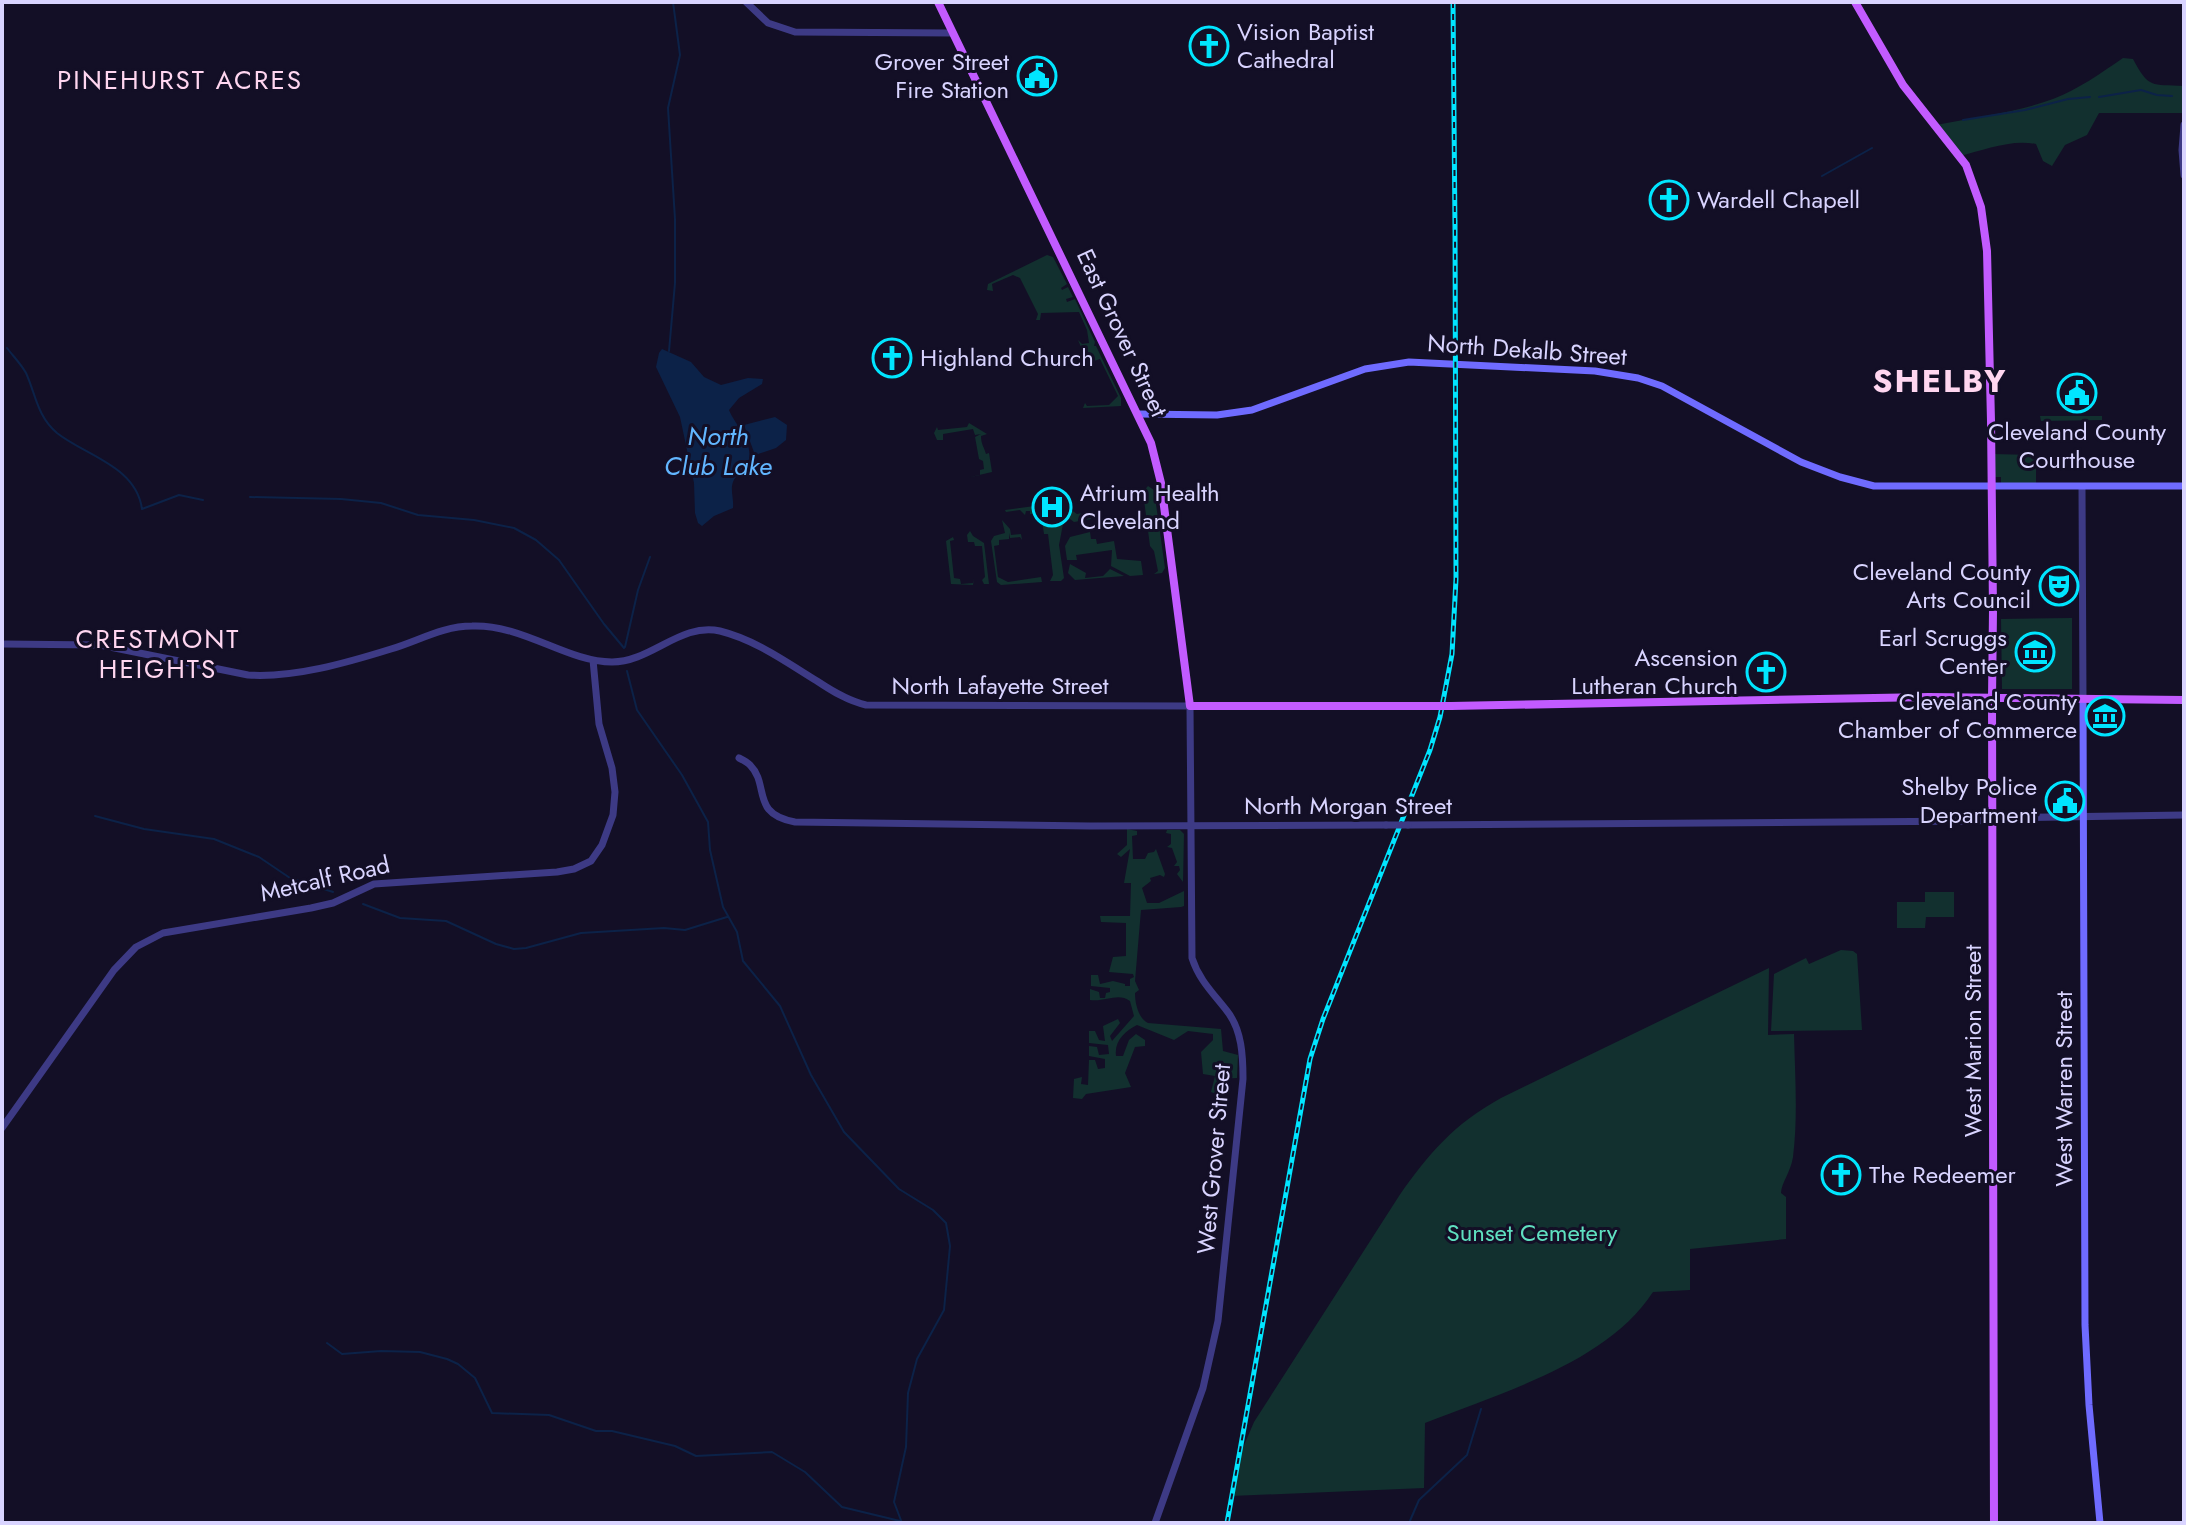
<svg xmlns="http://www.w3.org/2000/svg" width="2186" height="1525" font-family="Jost,sans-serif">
	<rect width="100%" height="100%" fill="#130f26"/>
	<path fill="#12302f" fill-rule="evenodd" d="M2123,58L2133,59C2149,89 2151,84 2184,86V113H2099L2087,135L2065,145L2052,166L2043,161L2036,144C2011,139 1984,150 1960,156L1936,125C1975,117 2015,113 2053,99C2079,89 2101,73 2123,58Z
		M1047,255L1053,257L1067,284L1061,288L1062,290L1068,287L1073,297L1066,299L1067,302L1075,299L1095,342L1094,346H1096L1121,398V406L1083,408L1085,403L1087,406L1109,405L1118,396L1100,359L1094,361V355L1081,356L1079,360V354L1083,352L1078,340L1082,344L1089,343L1087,330L1079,312L1041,313L1040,320H1036L1038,314L1020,278L1013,275L992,284L993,291L987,290L988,284Z
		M2040,416H2102V420L2041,421Z
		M969,423L987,434L981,436C981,444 984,447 986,454L989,453L992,472L966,478L980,475V470L984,469L983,461L979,459L975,437L981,434L975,435L973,429L943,434V440H937L934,433L937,427L938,430L967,427Z
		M1992,454L2036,455V487H2001V477H1992Z
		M1148,486L1154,490L1165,568L1162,573L1154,574L1158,571L1154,551L1150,546L1143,492Z
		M1042,505L1046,509L1064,505L1077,514L1092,511L1091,519L1074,522L1062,513L1058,516L1063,524L1059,545L1064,578L1061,581H1050L1053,575L1048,534H1044L1041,514H1030V511H1026L1025,515L1020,510L1006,512L1005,510Z
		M1002,520L1010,529L1011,535L1021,534L1022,540L1020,537L1010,538L1009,533V539L999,540V545L994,546L998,577L1008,582L1041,577L1042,582L1001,585L997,582L991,541L994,536L1005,533Z
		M970,531L973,536L984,543L989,584H984L982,580L985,577L982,546H975L974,542H968L967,535Z
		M1090,532L1091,539H1096L1097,544L1114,541L1117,559L1141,561L1143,575L1130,576L1111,566L1112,550L1076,555L1077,560H1067L1065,546L1070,537Z
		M953,537L954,540L950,541L954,578L960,579L961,584L973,583L974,578L973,585L951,584L946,541Z
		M1070,564L1086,573L1085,578L1103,576L1110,569L1124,576L1075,580L1068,573Z
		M2072,618V689H2002L2001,619ZM2036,642L2051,644V664L2024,666L2023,644Z
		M1127,829L1137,831V835L1132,836L1133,859H1145L1148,853L1154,852L1156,849L1165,874L1164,877L1160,875L1150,878L1151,881L1142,888L1147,903H1159L1184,891V906L1181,907L1141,910L1135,981L1139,990L1135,993C1135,1003 1138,1018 1148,1023L1221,1029L1223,1051L1238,1055L1237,1078L1220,1079L1218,1093L1216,1094L1211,1092L1215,1076L1203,1074L1201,1052L1213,1040V1034L1188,1031L1174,1040L1137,1025C1125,1031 1114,1041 1116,1056H1123L1129,1040L1136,1034L1145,1040V1046L1135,1047L1125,1073L1131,1087L1086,1094L1082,1099L1073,1098L1074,1079L1082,1077L1081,1084L1088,1085L1089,1060H1095L1098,1069L1105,1068V1059L1089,1056V1046L1097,1047L1099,1055L1109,1054L1108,1045L1089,1043V1031H1095L1099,1040L1105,1041L1103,1026L1118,1019L1120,1023L1110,1036L1112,1041L1134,1016L1130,1001C1118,992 1106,1002 1090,1000V989L1099,992L1100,998H1105L1106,993L1110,992V988L1091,986V975H1098L1100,984L1113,981L1125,984V986H1130V979L1134,977L1133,974L1109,972L1113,957L1126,956V923L1101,922L1100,916H1130L1131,883H1124L1130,849L1121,857L1117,854L1127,845Z
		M1167,830H1180L1184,834L1183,882L1177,874L1180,870L1179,866H1174L1177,862L1172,848L1167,847L1171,844V834L1166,833Z
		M1925,892H1954V917H1926L1925,928H1897V902H1925Z
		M1841,950L1853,951L1857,954L1862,1030L1771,1031L1774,974L1806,958L1809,964Z
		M1769,968L1768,1035L1794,1034C1795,1075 1798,1117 1793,1157C1791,1171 1781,1184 1781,1193L1786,1197V1239L1690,1249V1290L1653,1292C1607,1363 1500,1393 1425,1423L1424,1488L1231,1496L1242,1450L1254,1422L1399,1196C1429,1153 1454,1124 1501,1098Z"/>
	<path fill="#0c2248" d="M662,349L691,362L704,377L721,385L748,378L763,379L762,384L739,398L729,410C735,425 755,443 748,463C745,471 735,475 733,482C730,490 734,499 733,508L714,516L702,526L698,523L695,513L694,483L680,417L656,367L659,353Z
		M775,417L787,425L786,440L776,448L755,455L744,425Z"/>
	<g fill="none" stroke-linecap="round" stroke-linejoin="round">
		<path stroke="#0c2248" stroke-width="2" d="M2099,97L2141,90L2157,95L2172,96
			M1963,120L2025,110L2068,99L2090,97
			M1822,176L1872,148
			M7,348C13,356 21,364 26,373C36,395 37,416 57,433C86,456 136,466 142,509L179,495L203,500
			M669,351L675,283V219L668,108L680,55L673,2
			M250,497L341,499L381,503L418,515L474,520L514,528L536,540L559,560L604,624L624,648
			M625,647L638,590L650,557
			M627,671L637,710L682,775L708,822L710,850L723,907L737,932L743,961L780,1006L811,1075L844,1132L899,1189L933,1210L946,1223L950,1246L944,1310L917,1359L908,1393L906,1447L894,1502L902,1523
			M95,816L144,829L214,839L259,857L290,878L333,892
			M363,904L400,918L446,921L496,944L514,949L526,948L581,933L664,928L685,930L727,917
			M327,1343L342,1354L381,1351L420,1352L447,1359L458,1364L475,1378L492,1413L549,1415L596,1431H612L675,1446L696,1456L772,1452L805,1472L842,1507L900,1521
			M1409,1523L1419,1500L1467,1455L1481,1409"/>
		<path stroke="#3d3a85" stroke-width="7" d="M746,2L768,23L795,32L953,33
			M2184,125L2182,150L2184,175
			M2082,488L2083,700
			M2,644L100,645L248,675C294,678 346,663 391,649C418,641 443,626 472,626C523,624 567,662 612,662C651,662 681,622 720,631C756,640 786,662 817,681C832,691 848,701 866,705L1190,706L1192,958C1199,980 1213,993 1227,1011C1242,1030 1243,1056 1243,1079L1218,1321L1203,1388L1155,1523
			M739,758C743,760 747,762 750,765C770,785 750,814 795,822L1090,826L1386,825
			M1408,825L1978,821L1992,818L2184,815
			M2,1128L114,970L136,947L163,933L311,908L333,903L374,884L557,872L574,869L591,861L602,845L613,815L615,792L612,768L599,724L593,660"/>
		<path stroke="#6f6bff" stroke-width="7" d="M1139,414L1217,415L1252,410L1365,369L1409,362L1595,371L1638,378L1662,386L1801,462L1840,477L1874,486H2184
			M2083,700L2085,1325L2089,1405L2100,1523"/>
		<path stroke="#c25bff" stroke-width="8" d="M938,2L1151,443L1161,483L1190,706H1434
			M1855,2L1903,85L1966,165L1981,207L1987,251L1991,421L1993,610L1992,699L1994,1523
			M1451,706L1929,697L2184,700"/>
		<g stroke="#00e5ff" stroke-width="5">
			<path id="rail" d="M1453,2L1455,230
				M1227,1523L1310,1059L1323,1019L1430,750L1440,717L1452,654L1456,579L1455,220"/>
		</g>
		<use href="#rail" stroke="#130f26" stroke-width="2" stroke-dasharray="6" stroke-linecap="butt"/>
		<path stroke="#3d3a85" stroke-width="7" d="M1386,825H1408"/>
		<path stroke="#c25bff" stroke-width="8" d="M1434,706H1451"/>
	</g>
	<defs>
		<g id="church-ring" transform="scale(2)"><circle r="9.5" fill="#130f26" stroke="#00e5ff" stroke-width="1.5"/><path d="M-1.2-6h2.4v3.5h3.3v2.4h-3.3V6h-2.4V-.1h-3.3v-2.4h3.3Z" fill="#00e5ff"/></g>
		<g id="civic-ring" transform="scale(2)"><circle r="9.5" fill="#130f26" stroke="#00e5ff" stroke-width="1.5"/><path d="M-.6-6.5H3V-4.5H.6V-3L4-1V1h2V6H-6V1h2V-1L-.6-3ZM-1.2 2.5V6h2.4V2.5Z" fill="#00e5ff"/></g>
		<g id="hospital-ring" transform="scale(2)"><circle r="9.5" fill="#130f26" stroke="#00e5ff" stroke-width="1.5"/><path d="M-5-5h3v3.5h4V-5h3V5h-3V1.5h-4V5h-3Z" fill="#00e5ff"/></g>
		<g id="theatre-ring" transform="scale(2)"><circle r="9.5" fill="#130f26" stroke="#00e5ff" stroke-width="1.5"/><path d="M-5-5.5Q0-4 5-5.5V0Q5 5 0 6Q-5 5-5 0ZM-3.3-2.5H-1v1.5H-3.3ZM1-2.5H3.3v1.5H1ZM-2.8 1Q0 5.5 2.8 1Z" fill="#00e5ff"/></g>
		<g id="museum-ring" transform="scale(2)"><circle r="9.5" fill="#130f26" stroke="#00e5ff" stroke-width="1.5"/><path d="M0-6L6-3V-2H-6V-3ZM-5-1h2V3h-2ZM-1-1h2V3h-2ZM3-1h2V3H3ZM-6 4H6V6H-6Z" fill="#00e5ff"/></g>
	</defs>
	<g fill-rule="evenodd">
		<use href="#church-ring" x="1209" y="46"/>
		<use href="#civic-ring" x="1037" y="76"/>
		<use href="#church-ring" x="1669" y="200"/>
		<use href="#church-ring" x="892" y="358"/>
		<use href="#civic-ring" x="2077" y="393"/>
		<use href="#hospital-ring" x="1052" y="507"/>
		<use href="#theatre-ring" x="2059" y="586"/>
		<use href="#museum-ring" x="2035" y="652"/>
		<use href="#church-ring" x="1766" y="672"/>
		<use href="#museum-ring" x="2105" y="716"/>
		<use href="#civic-ring" x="2065" y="801"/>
		<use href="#church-ring" x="1841" y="1175"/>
	</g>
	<g text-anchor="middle" stroke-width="6" stroke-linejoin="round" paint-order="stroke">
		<g font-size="24" fill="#d9d4ff" stroke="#130f26" text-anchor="end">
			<text x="1237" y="40" text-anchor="start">Vision Baptist<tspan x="1237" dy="28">Cathedral</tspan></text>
			<text x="1009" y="70">Grover Street<tspan x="1009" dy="28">Fire Station</tspan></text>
			<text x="1697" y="208" text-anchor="start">Wardell Chapell</text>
			<text x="920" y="366" text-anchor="start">Highland Church</text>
			<text x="2077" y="440" text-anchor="middle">Cleveland County<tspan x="2077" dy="28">Courthouse</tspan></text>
			<text x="1080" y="501" text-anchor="start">Atrium Health<tspan x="1080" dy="28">Cleveland</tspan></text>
			<text x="2031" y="580">Cleveland County<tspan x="2031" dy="28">Arts Council</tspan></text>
			<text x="2007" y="646">Earl Scruggs<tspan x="2007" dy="28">Center</tspan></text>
			<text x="1738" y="666">Ascension<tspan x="1738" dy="28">Lutheran Church</tspan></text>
			<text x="2077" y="710">Cleveland County<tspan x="2077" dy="28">Chamber of Commerce</tspan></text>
			<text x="2037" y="795">Shelby Police<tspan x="2037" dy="28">Department</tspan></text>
			<text x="1869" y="1183" text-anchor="start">The Redeemer</text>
		</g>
		<g font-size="24" fill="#d9d4ff" stroke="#130f26">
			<text transform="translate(1122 333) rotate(65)" y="8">East Grover Street</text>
			<text transform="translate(1527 350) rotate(4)" y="8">North Dekalb Street</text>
			<text x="1000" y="694">North Lafayette Street</text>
			<text x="1348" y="814">North Morgan Street</text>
			<text transform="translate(325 879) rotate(-13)" y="8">Metcalf Road</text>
			<text transform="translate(1973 1041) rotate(-90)" y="8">West Marion Street</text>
			<text transform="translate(2064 1089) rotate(-90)" y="8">West Warren Street</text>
			<text transform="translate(1214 1159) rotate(-85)" y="8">West Grover Street</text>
		</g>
		<g font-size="24" fill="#5fe0c0" stroke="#130f26">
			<text x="1532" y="1241">Sunset Cemetery</text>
		</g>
		<g font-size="26" letter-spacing="2" fill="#ffd6f0" stroke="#130f26">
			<text x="180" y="89">PINEHURST ACRES</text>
			<text x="158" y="648">CRESTMONT<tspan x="158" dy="30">HEIGHTS</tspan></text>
		</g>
		<g font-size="26" font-style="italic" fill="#62b6ff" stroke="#130f26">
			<text x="718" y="445">North<tspan x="718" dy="30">Club Lake</tspan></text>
		</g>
		<g font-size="32" font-weight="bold" letter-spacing="2" fill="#ffd6f0" stroke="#130f26">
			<text x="1940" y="392">SHELBY</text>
		</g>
	</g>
	<rect width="2186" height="1525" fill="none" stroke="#d9d4ff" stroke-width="8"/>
</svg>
